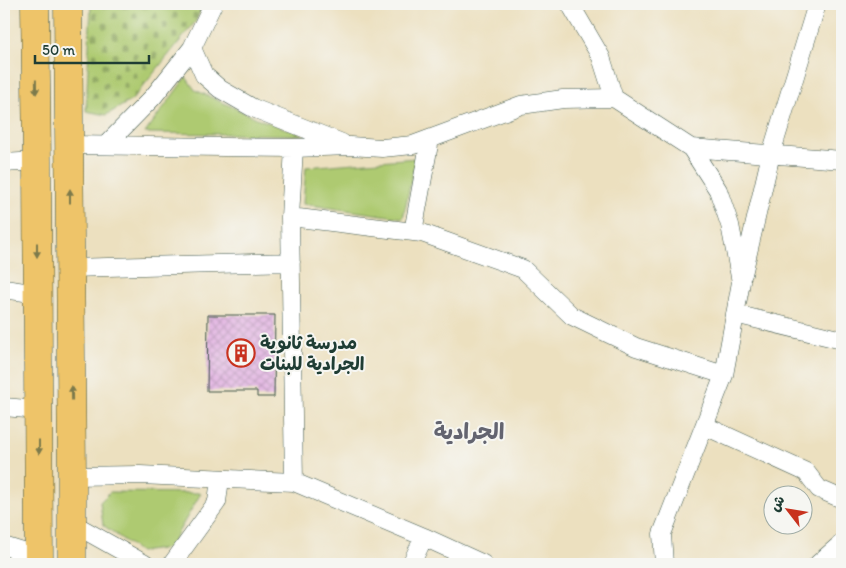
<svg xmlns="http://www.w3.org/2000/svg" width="846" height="568" font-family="Itim,'Playpen Sans Arabic',sans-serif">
	<defs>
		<pattern id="cemetery-stones" width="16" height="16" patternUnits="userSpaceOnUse" patternTransform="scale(1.25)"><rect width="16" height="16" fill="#aeca71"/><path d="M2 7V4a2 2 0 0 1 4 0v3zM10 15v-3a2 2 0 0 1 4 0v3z" fill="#8da55e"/></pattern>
		<pattern id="building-cross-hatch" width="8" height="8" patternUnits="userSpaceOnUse" patternTransform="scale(1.25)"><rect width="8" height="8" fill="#e0ace0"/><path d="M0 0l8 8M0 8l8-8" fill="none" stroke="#b58db6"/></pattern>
	</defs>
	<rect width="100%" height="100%" fill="#f6f6f2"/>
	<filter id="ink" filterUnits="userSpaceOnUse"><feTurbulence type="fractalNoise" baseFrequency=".02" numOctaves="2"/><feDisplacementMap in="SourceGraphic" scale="10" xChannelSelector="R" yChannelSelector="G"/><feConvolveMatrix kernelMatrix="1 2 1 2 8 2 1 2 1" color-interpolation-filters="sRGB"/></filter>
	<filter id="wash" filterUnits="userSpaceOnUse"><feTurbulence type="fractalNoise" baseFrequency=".0096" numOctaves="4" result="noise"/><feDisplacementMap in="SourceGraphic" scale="20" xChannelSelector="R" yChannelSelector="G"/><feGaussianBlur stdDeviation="1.12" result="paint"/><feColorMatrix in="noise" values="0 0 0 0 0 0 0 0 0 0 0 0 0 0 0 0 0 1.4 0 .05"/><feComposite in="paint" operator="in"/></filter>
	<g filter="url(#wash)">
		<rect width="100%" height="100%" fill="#ece0bf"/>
		<path fill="#aeca71" stroke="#668452" d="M186,77L195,90L261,120L304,135L145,133Z
			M416,158L403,218L303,204L306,167Z
			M110,492L201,493L169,548L140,552L103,525L100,502Z"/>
		<path fill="url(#cemetery-stones)" stroke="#668452" d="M91,4H203L196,21L132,100L106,115L86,111Z"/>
		<g id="blocks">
			<path fill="url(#building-cross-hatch)" d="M208,315H275L274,397H257V391H207Z"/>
		</g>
	</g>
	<g filter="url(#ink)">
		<use href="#blocks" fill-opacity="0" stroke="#3e5549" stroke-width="1"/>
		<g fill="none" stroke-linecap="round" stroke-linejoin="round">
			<g stroke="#3e5549" stroke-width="19">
				<path id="minor" d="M570,4L601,57L614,98
					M192,48L204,75L220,89L253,108L342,143
					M107,144L153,97L192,48L213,4
					M70,145L294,148L350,146L382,148L413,145L521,105L563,99L614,98L691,148L718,190L730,225L741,282L724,375L662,534L664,564
					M691,148L842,160
					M4,163L37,161
					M290,217L422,233L523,269L572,316L636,347L724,375
					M413,232L430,139
					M71,268L291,262
					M743,274L771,154L817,4
					M4,289L38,294
					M735,314L842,340
					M4,407L38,410
					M705,426L806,472L819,489L842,499
					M72,476L140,475L294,482L424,537L483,564
					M294,482L290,217L294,148
					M72,523L145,564
					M4,546L39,557
					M172,564L217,502L220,479
					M411,564L424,537
					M818,564L842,543"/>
			</g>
			<g stroke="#3e5549" stroke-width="29">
				<path id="trunk" d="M35,4L37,161L39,564
					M68,4L72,476V564"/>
			</g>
			<use href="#minor" stroke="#fff" stroke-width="18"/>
			<use href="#trunk" stroke="#eec469" stroke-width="28"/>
		</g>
		<defs><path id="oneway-solid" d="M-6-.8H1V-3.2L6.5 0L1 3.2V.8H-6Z" transform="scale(1.25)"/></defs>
		<g fill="#7c7a4c">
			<use href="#oneway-solid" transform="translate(36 87) rotate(89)"/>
			<use href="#oneway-solid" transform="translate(70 196) rotate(-90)"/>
			<use href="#oneway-solid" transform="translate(37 250) rotate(90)"/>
			<use href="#oneway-solid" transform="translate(72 393) rotate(-91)"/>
			<use href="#oneway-solid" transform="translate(39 447) rotate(90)"/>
		</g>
	</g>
	<defs>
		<g id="building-ring" transform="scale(1.4375)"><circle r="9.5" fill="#f6f6f2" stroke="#c8321e" stroke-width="1.5"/><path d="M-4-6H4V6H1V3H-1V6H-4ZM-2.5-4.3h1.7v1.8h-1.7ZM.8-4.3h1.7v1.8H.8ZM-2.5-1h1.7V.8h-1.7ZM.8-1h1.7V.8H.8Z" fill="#c8321e"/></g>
	</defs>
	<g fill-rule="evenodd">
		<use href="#building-ring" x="241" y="353"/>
	</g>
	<g text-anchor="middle" stroke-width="4" stroke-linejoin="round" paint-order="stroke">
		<g font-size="18" font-weight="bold" fill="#1f3d34" stroke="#f6f6f2" text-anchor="start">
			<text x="260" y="349">مدرسة ثانوية<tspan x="260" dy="21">الجرادية للبنات</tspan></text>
		</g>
		<g font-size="22" font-weight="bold" fill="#636470" stroke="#f6f6f2">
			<text x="469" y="439">الجرادية</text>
		</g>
	</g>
	<rect width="846" height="568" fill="none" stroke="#f6f6f2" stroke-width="20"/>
	<g transform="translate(788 510) rotate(301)"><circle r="24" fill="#f6f6f2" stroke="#a0aca6"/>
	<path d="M0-4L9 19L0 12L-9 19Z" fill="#c8321e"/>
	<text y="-8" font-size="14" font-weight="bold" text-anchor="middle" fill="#1f3d34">ش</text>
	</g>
	<path d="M35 55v8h114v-8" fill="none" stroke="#1f3d34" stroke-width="2.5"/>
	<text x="42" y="55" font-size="15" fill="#1f3d34" stroke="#f6f6f2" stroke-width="4" paint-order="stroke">50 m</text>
</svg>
